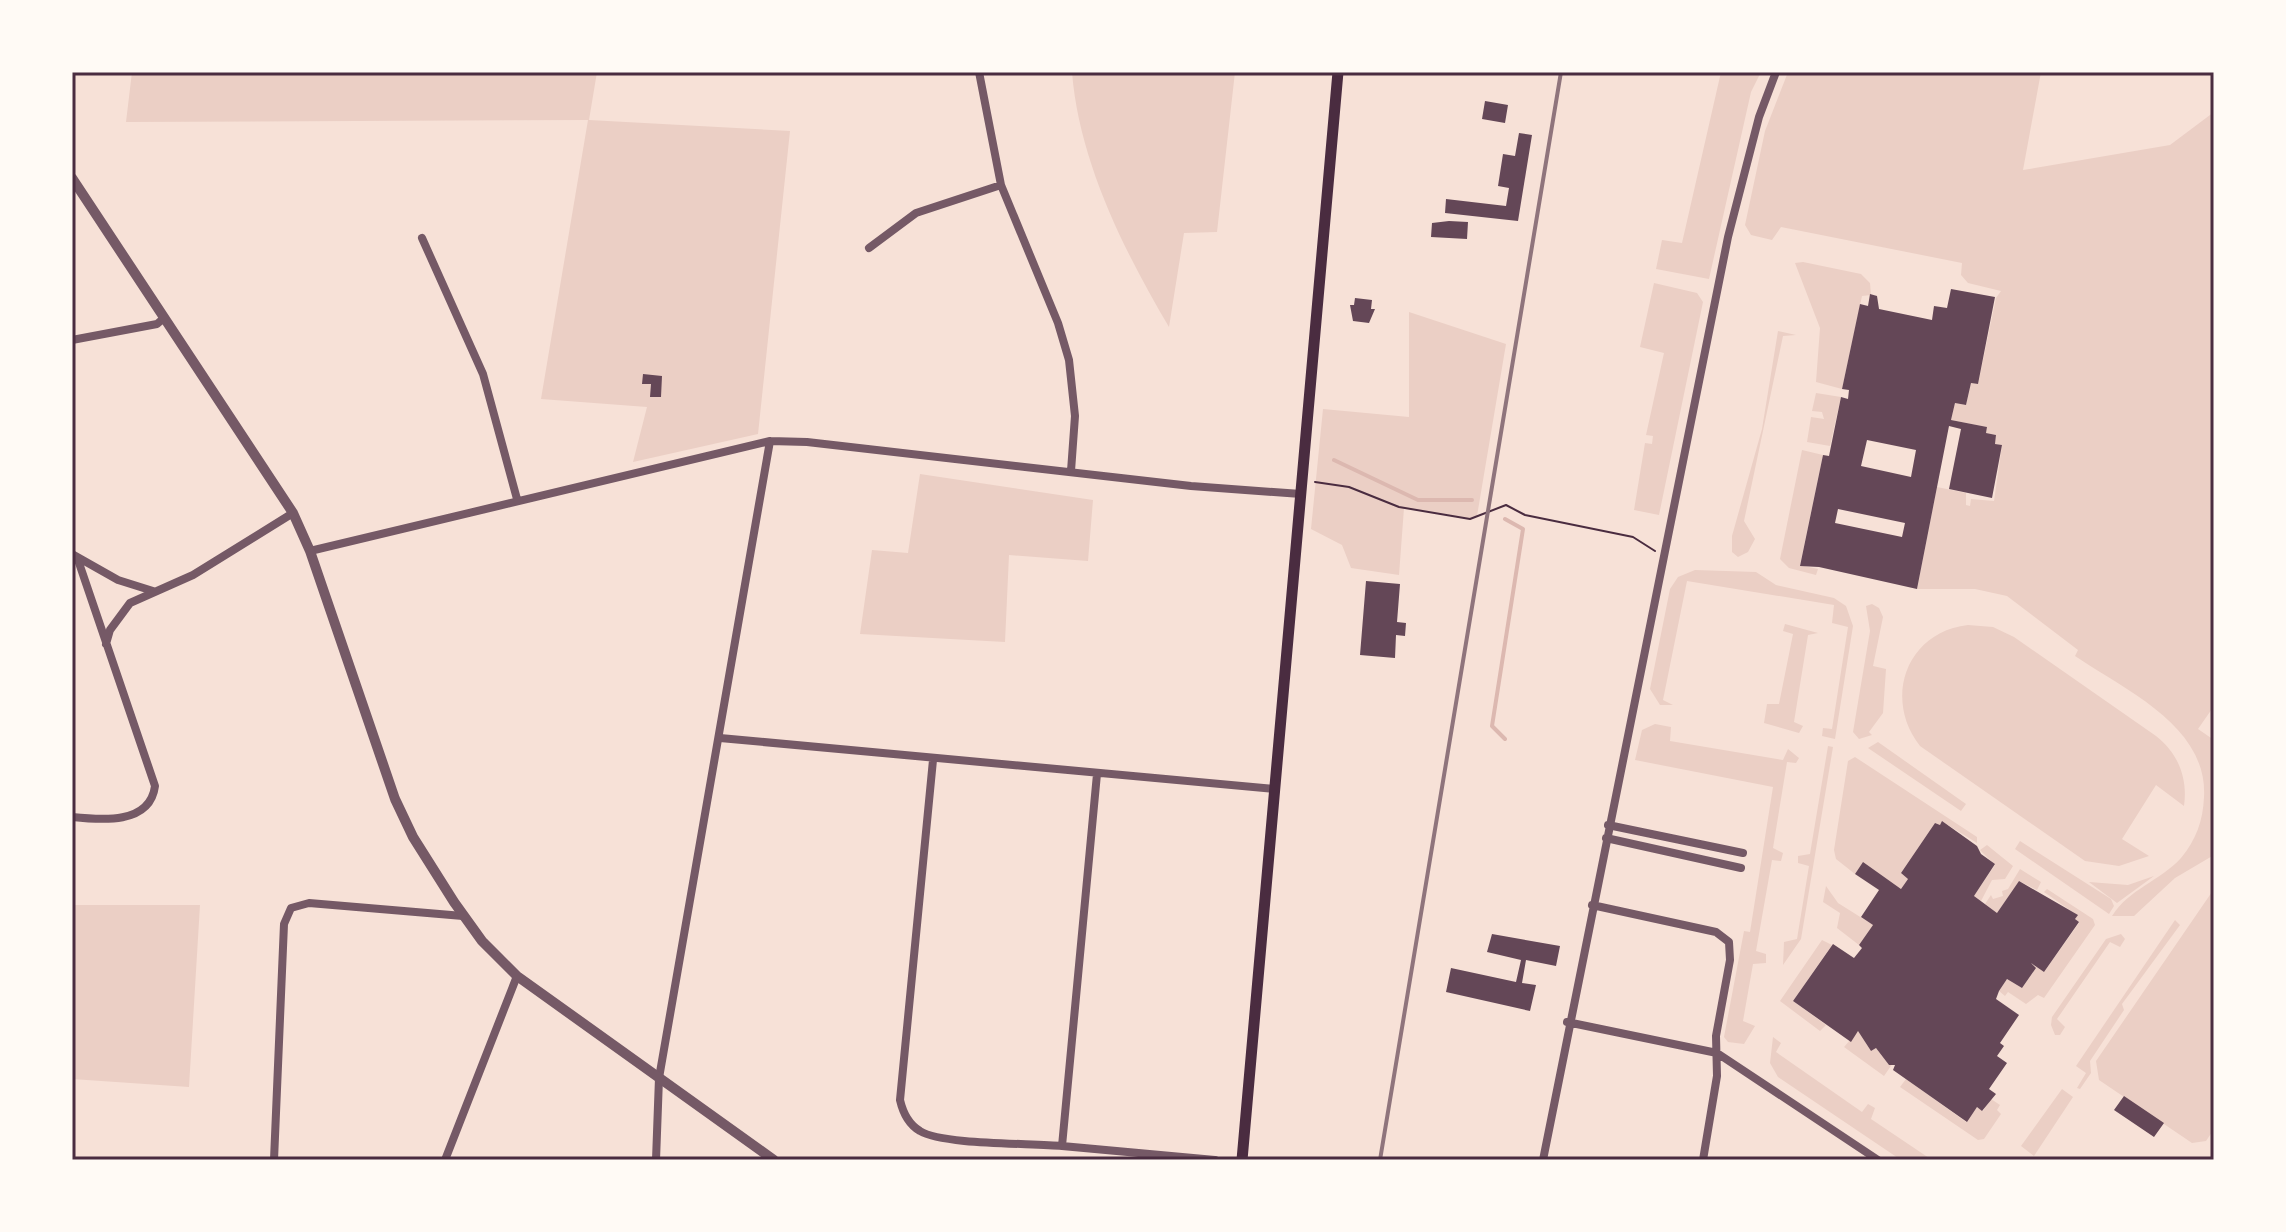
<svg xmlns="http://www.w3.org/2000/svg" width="2286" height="1232" font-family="Helvetica,sans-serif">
	<rect width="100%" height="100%" fill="#f7e1d7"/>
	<path fill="#ebcfc5" d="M132,72H597L589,120L790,131L758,434L633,462L647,407L541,399L588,120L126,122Z
		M1072,72H1235L1217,232L1184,233L1169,327C1124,251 1079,161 1072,72Z
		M1721,72H1761L1751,92L1709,279L1656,269L1662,240L1682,243Z
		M1788,72H2041L2023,170L2170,145L2214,112V706L2198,729L2214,740V855L2175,878L2134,916H2112C2129,889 2160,881 2181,858C2196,840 2203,821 2204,797C2208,726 2125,690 2075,656L2078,650L2007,596L1975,589H1917L1937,487L1966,493V505L1970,506L1971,499L1994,501L2002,445L1995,444L1996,435L1986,433L1987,427L1951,420L1955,403L1966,405L1971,383L1978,384L1996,298L2001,291L1968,283L1961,275L1962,263L1781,227L1772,240L1751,235L1745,225L1765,131Z
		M1803,262L1861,274L1870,283L1871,295L1862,296L1842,389L1816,382L1820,328L1795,263Z
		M1654,283L1697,293L1703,302L1659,515L1634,510L1645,443L1652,444L1653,436L1646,435L1664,353L1640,347Z
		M1409,312L1506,344L1477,516L1470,519L1404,508L1399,575L1351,568L1342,545L1311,529L1323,409L1409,417Z
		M1778,331L1796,335L1783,336L1744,521L1755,539L1748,552L1738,557L1732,552V536L1762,429Z
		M1816,393L1841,397L1830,446L1807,442L1811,417L1824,419L1822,412L1812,411Z
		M1802,450L1823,455L1800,565L1818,569L1816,575L1789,568L1780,559Z
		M920,474L1093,500L1088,561L1009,555L1005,642L860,634L872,550L908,553Z
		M1695,570L1756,572L1776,585L1834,598L1846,606L1853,626L1835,739L1822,736L1823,728L1832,729L1848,627L1832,623L1834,605L1687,581L1663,700L1673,705H1660L1650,689L1670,589L1678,577Z
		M1872,604L1879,608L1883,617L1873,666L1886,669L1883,713L1869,732L1872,735L1859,739L1853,732L1870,631L1866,606Z
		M1785,624L1818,633L1808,635L1794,722L1803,726L1799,733L1764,723L1767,704H1779L1793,634L1783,631Z
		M1968,625L1993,627L2014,637L2156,736C2178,753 2188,778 2184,806L2156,785L2122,839L2149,856L2119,866L2085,861L1920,746C1883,699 1906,632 1968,625Z
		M1655,724L1671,727L1670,741L1783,760L1788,749L1799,758L1796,763L1787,762L1773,848L1783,853L1781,861L1772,860L1756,951L1766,954V963L1753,964L1743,1021L1755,1026L1744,1044L1728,1042L1724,1037L1744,931L1750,932L1773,787L1635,760L1642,730Z
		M1878,742L1966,804L1961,811L1868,748Z
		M1828,746L1833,747L1801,939L1783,965L1784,942L1797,939L1809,866L1798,863V856L1810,854Z
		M1855,757L1977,837V843L1943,822L1940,825L1935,823L1901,873L1908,879L1901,889L1863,863L1855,874L1836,859L1834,850L1848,761Z
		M2020,841L2111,899L2114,906L2109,914L2015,849Z
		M1987,845L2013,866L2005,879L1992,880L1981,901L1974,896L1995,865L1980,850Z
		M2020,869L2041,882L2037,890L2019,881L1997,913L1985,904L1991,895L1993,899L2003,896L2002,891L2008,889Z
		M2154,876L2117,903L2089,882L2128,885Z
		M1826,886L1838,903L1873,925L1859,945L1837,928L1840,913L1823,902Z
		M2047,889L2093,919L2095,925L2044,998L2038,995L2026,1004L2008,992L2005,996L1999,991L2007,979L2022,988L2036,968L2031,963L2044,972L2079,923L2075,919L2077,915L2044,892Z
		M2214,889V1129L2206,1141L2192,1143L2099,1080L2096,1061Z
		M72,905H200L189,1087L72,1079Z
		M2175,920L2180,925L2122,1004L2124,1010L2090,1061L2091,1073L2080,1089L2077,1088L2086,1073L2076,1066Z
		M2121,934L2125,939L2120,947L2110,942L2057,1019L2065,1027L2060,1035H2055L2051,1025L2052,1017L2106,939Z
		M1822,940L1832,945L1793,1001L1826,1025L1820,1031L1780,1001Z
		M1858,1031L1871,1051L1876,1048L1889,1065L1893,1063L1884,1076L1844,1047Z
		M1773,1037L1781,1043L1776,1052L1862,1112L1868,1104L1875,1108L1871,1119L1932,1160H1901L1778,1077L1770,1063Z
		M1906,1079L1966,1122L1977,1107L1983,1111L1991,1099L2000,1105L1997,1110L2001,1114L1984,1139L1978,1140L1900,1087Z
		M2062,1089L2073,1097L2034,1156L2021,1146Z"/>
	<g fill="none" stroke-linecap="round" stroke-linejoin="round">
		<path stroke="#dcb8b0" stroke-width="4" d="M1334,460L1418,500H1472
			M1505,519L1523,529L1492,726L1505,739"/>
	</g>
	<path fill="#644757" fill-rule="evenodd" d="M1485,101L1508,105L1505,123L1482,119Z
		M1519,133L1532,135L1518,221L1445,213L1446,199L1506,206L1509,188L1498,186L1503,154L1515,156Z
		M1449,221L1468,222L1467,239L1431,237L1432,223Z
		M1951,289L1995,297L1978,384L1971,383L1966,405L1955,403L1951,420L1987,427L1986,433L1996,435L1995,444L2002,445L1992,498L1949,489L1961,429L1949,426L1917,589L1819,567L1800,566L1823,455L1829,456L1841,397L1848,399L1849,390L1842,389L1860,304L1868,306L1870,294L1877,296L1879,309L1932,320L1934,306L1947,308ZM1867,440L1916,450L1911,477L1861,466ZM1838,509L1905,523L1902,537L1835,523Z
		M1355,298L1372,300L1371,309H1375L1369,323L1353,321L1350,305H1354Z
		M643,374L662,376L661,397H650L651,384H642Z
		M1366,581L1400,584L1397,622L1406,623L1405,636L1396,635L1395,658L1360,655Z
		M1942,821L1977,846L1981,854L1995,864L1974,896L1997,913L2019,881L2078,915L2075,919L2079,922L2044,972L2031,963L2036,968L2022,988L2007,979L1999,991L1996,999L2019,1015L2000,1043L2004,1046L1997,1056L2007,1063L1989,1089L1996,1094L1982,1111L1977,1107L1967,1122L1893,1070L1895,1065H1889L1876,1048L1871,1051L1858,1031L1851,1042L1793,1001L1833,944L1854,958L1862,948L1859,945L1873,925L1861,917L1879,890L1855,874L1863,862L1901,889L1908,879L1901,873L1935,823L1940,825Z
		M1492,934L1560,946L1556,966L1526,960L1522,983L1536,985L1530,1011L1446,992L1451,968L1516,982L1521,960L1487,952Z
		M2124,1096L2164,1123L2154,1137L2114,1110Z"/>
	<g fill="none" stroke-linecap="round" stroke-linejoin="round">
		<path stroke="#4a2c40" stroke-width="2" d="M1315,482L1349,487L1399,507L1470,519L1506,505L1525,515L1633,537L1655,551"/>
		<path stroke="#755966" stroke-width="8" d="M979,72L1001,185L1058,323L1069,360L1075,416L1071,471
			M422,238L483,374L517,499
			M869,248L916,213L1001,185
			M72,340L157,324L164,318
			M310,551L770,441L807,442L1191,486L1301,494
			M72,554L118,580L153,591
			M106,644L110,630L130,603L193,575L293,513
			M720,738L1274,789
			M933,760L900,1100C903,1113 908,1124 920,1131C942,1145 1031,1143 1062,1146
			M1097,774L1062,1146L1215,1160
			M72,817C101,820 150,825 155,786L77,557
			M1608,825L1743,853
			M1606,838L1741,868
			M1592,905L1716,932L1729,942L1730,960L1716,1036L1717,1076L1703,1160
			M1567,1022L1717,1053L1878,1160
			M274,1160L284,924L291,908L309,903L463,916
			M445,1160L517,976
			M656,1160L659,1078L770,441
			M1543,1160L1728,237L1759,117L1776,72"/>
		<path stroke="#755966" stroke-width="10" d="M72,178L293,513L310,551L395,799L413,837L454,902L482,941L517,976L774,1160"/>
		<path stroke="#4a2c40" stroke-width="11" d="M1242,1160L1338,72"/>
		<path stroke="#8f747c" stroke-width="4" d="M1380,1160L1561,72"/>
	</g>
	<rect width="2286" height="1232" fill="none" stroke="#fffaf5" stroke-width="148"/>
	<rect x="74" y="74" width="2138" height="1084" fill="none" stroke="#4a2c40" stroke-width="3"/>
</svg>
